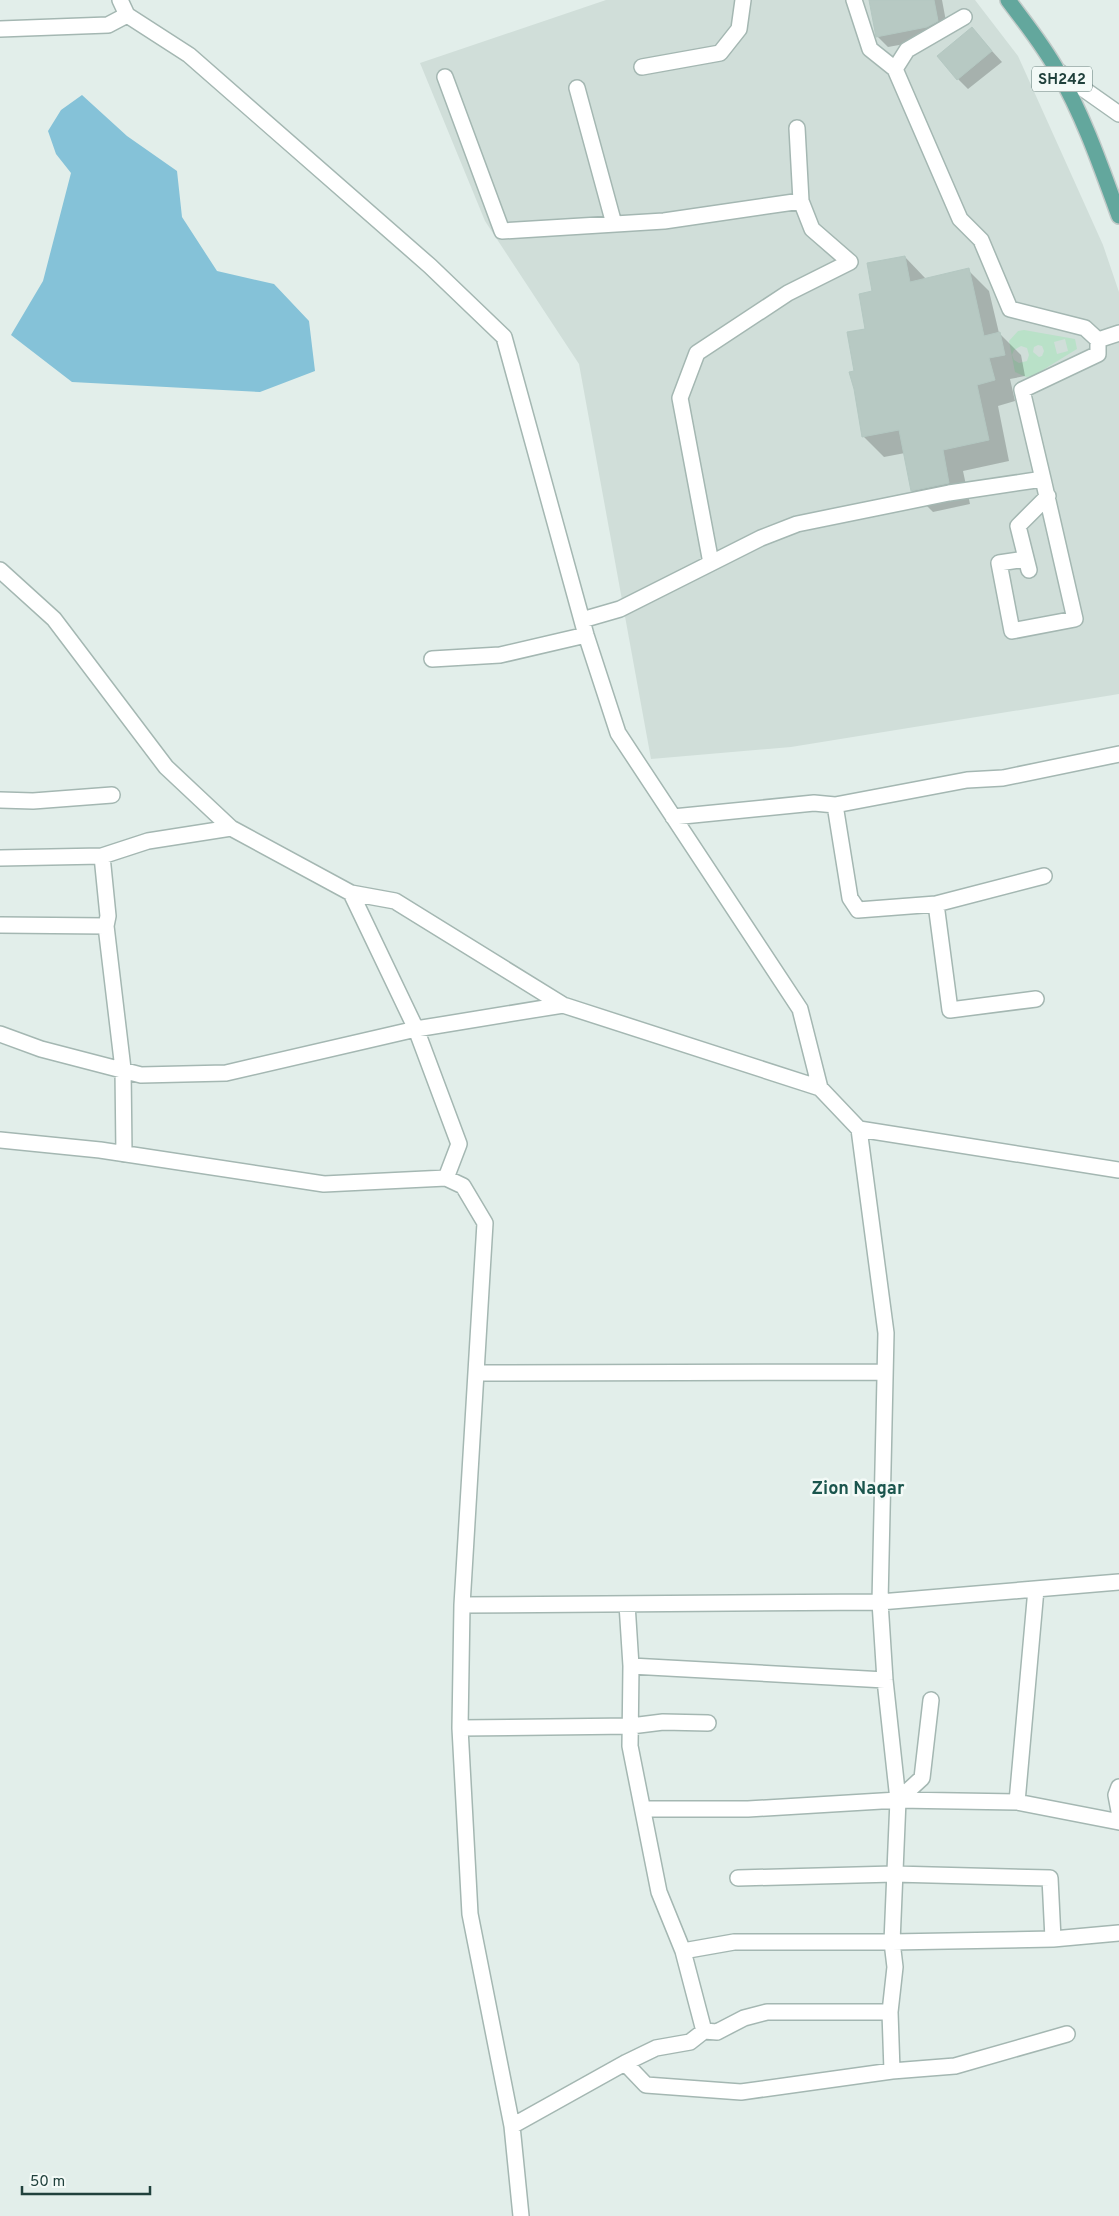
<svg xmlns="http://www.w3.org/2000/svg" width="1119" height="2216" font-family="Overpass,sans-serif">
	<rect width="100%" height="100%" fill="#e2eeea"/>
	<path fill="#d0ded9" d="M606,0H975L1018,56L1103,245L1119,292V694L791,747L651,759L579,364L485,221L420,63Z"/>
	<path fill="#b9e1c8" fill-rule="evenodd" d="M1024,330L1075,339L1077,349L1033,376L1026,377L1015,372L1009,341L1018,331ZM1065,339L1068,351L1057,354L1054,342ZM1038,345L1042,346L1044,351L1042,356L1039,357L1033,352L1034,347ZM1021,346L1027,348L1029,355L1027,361L1019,363L1014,360L1012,355L1014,350Z"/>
	<path fill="#85c2d8" d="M82,95L127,136L177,171L182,217L217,271L274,284L309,321L315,371L260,392L72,382L11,335L43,281L71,173L56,154L48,131L61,110Z"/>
	<path fill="#0003" d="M870,0H942L948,32L938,38L888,47L877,36Z
		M972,29L1002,62L968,89L958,79Z
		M905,257L926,279L968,270L989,291L999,333L1021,355L1025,376L1010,379L1015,401L998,406L1009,461L963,471L970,504L933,512L912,491L905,453L884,457L863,436L856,372L867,330L874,292Z"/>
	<path fill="#b7c9c3" stroke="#b4c8c2" d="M869,0H934L938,21L927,27L876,37Z
		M972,27L992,51L957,80L937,56Z
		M905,256L910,282L969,268L984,336L1000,332L1005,355L989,358L995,380L977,385L989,440L943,450L949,483L911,491L899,430L862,437L854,389L849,372L854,371L847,332L865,329L859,294L872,291L867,263Z"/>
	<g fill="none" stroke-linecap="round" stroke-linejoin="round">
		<g stroke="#a4b7b2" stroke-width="18">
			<path id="minor" d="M120,0L127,15L189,55L430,266L504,337L586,635L618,733L800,1009L820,1088
				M0,29L108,25L127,15
				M642,67L720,53L739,29L743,0
				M895,69L907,50L964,17
				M1058,71L1119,114
				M445,77L502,231L664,221L801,201
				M577,88L614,224
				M1098,340L1119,333
				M1026,559L999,563L1012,631L1075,619L1043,479
				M711,563L680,398L697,353L788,293L850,262L812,229L801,201L797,128
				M0,570L54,619L166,767L231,828L351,893L395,901L563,1005L820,1088L859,1129L1119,1170
				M1029,570L1018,526L1048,496
				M582,620L620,609L761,538L797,524L949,493L1043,479L1022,390L1098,354V340L1085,328L1010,309L981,240L960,219L895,69L870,49L854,0
				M432,659L500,655L586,635
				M0,800L33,801L112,795
				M835,805L850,898L858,910L936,904
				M673,817L814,803L835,805L967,780L1003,778L1119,754
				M102,856L108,916L106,926L123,1069L124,1154
				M0,858L102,856L148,841L231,828
				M351,893L416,1029L459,1144L446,1178
				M0,925L106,926
				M1036,999L950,1010L936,904L1044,876
				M0,1034L41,1049L141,1075L226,1073L416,1029L563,1005
				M859,1129L886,1333L880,1602L885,1680L898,1800L892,1942L895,1967L890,2012L892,2071
				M0,1140L100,1150L324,1184L446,1178L463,1186L485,1223L462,1605L460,1728L470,1914L512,2126L521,2216
				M476,1373L885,1372
				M627,1604L631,1666L630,1746L659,1892L683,1951L704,2031
				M462,1605L880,1602L1119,1582
				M631,1666L885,1680
				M460,1728L631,1726L663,1722L708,1723
				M1119,1787L1116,1795L1119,1811
				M898,1800L1017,1802L1119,1822
				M1017,1802L1036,1589
				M643,1809H748L898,1800L922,1778L931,1700
				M738,1878L894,1874L1050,1878L1053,1939
				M683,1951L734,1942H892L1053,1939L1119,1933
				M625,2063L646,2085L741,2092L892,2071L955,2066L1067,2034
				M512,2126L625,2063L656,2048L690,2042L704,2031L717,2032L744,2018L767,2012H890"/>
		</g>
		<g stroke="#c1cac8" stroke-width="18">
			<path id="major" d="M1008,0C1025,23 1044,46 1058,72C1084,117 1101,167 1119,216"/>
		</g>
		<use href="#minor" stroke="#fff" stroke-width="15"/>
		<use href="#major" stroke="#63a79d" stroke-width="15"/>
	</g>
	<g text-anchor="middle" stroke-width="5" stroke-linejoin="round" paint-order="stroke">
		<rect fill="#f3faf7" stroke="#5f7874" stroke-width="1" x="1032" y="66.5" width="60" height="25" rx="4"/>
		<g font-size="15" font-weight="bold" fill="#20413c">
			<text x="1062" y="84">SH242</text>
		</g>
		<g font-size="18" font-weight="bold" fill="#1a554d" stroke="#f3faf7">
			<text x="858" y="1494">Zion Nagar</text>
		</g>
	</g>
	<path d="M22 2186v8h128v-8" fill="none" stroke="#20413c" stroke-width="2.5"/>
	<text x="30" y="2186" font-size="15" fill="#20413c" stroke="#f3faf7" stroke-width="4" paint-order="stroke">50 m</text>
</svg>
